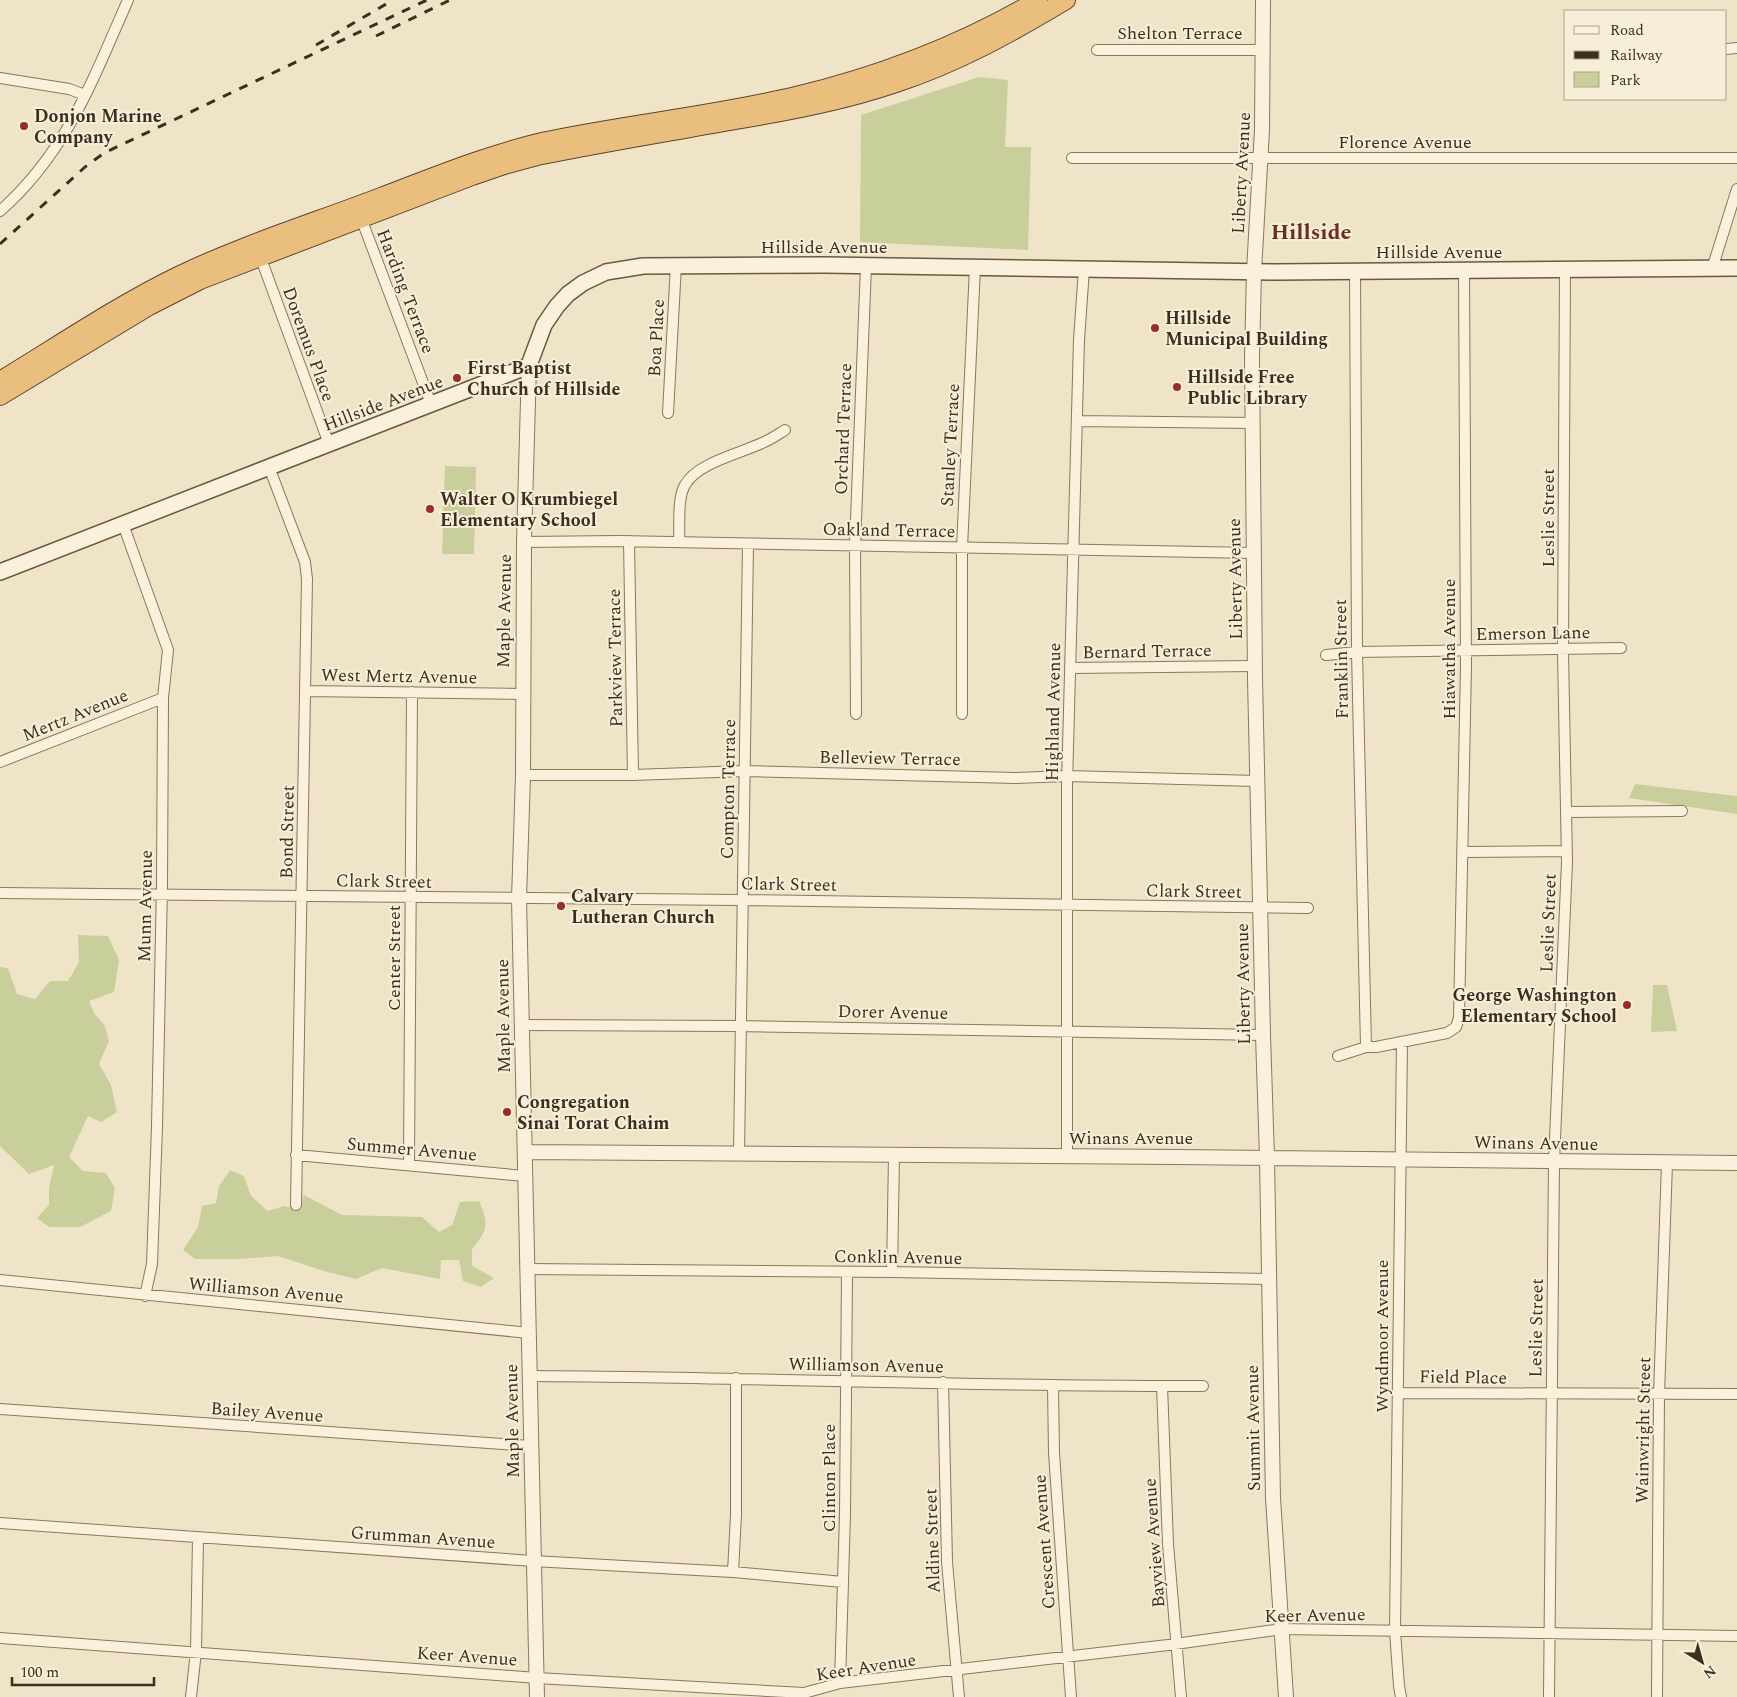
<svg xmlns="http://www.w3.org/2000/svg" width="1737" height="1697" font-family="Spectral,serif">
	<rect width="100%" height="100%" fill="#f0e4c8"/>
	<path fill="#c9cf9b" d="M979,77L1008,80L1005,147H1031L1028,250L860,242L861,115Z
		M445,466L476,467L474,554H442Z
		M1635,784L1737,796V814L1629,798Z
		M78,935L108,936L119,960L114,992L89,1001L94,1013L105,1026L109,1041L99,1064L111,1085L117,1112L101,1122L88,1116L69,1157L83,1171L106,1173L115,1188L111,1211L80,1227H49L37,1218L49,1205V1188L54,1165L29,1174L0,1146V967L8,968L17,994L35,999L50,981H68L79,962Z
		M1653,985H1667L1677,1031L1651,1032Z
		M230,1170L244,1176L251,1196L268,1211L284,1206L299,1209L304,1195L342,1215L422,1217L439,1232L452,1225L460,1202L479,1201C489,1224 488,1230 472,1249V1266L494,1278L481,1287L463,1281L459,1260H441L440,1279L382,1268L356,1279L327,1272L278,1256L238,1259H195L183,1250L198,1227L202,1206L216,1203L219,1186Z"/>
	<g fill="none" stroke-linecap="round" stroke-linejoin="round">
		<g stroke="#8d765c" stroke-width="12">
			<path id="minor" d="M1726,49L1737,48
				M1097,50H1263
				M0,78L69,89L85,95
				M1072,158H1737
				M0,211C67,152 93,79 128,0
				M361,218L431,404
				M260,256L329,444
				M1712,269L1737,189
				M1355,271L1357,652L1366,1047
				M668,413L676,265
				M1077,421L1252,423
				M269,467L305,562L307,579L296,1205
				M123,524L168,650L163,698L162,886L157,1127L152,1264L145,1296
				M629,541L633,775
				M524,542L618,541L1254,553
				M679,542C680,526 677,498 685,485C697,463 739,454 762,443C770,440 777,435 785,430
				M1326,655L1357,652L1621,648
				M1070,668L1255,666
				M305,691L522,694
				M856,714L855,545L866,266
				M962,714V548L975,267
				M0,762L163,698
				M523,775H633L744,771L1016,778L1067,776L1257,781
				M1567,812L1682,811
				M1462,852L1567,851
				M0,893L738,900L1308,908
				M522,1025L737,1026L1263,1035
				M1338,1056L1366,1047H1376L1447,1033L1456,1027L1459,1018L1466,665L1464,270
				M739,1154L748,544
				M296,1155L525,1176
				M1067,1156V785L1079,340L1084,269
				M409,1165L412,692
				M527,1269L892,1272L1269,1279
				M892,1272L894,1156
				M0,1280C176,1299 353,1314 529,1333
				M530,1376C754,1377 978,1387 1203,1386
				M943,1382L947,1562L959,1697
				M1053,1385L1054,1453L1071,1697
				M1162,1386L1168,1544L1181,1697
				M1398,1393L1737,1394
				M0,1409L531,1446
				M0,1523L533,1561L733,1572L843,1582
				M733,1572L736,1515V1378
				M0,1638L537,1678L804,1693L840,1683L1168,1645L1282,1629L1737,1636
				M840,1683L845,1514L847,1272
				M191,1697L196,1651L198,1538
				M1401,1697L1399,1686L1395,1631L1402,1042
				M1549,1697L1554,1162L1567,862L1563,652L1565,270
				M1657,1697L1659,1395L1667,1163"/>
		</g>
		<g stroke="#8d765c" stroke-width="16">
			<path id="tertiary" d="M1263,0L1262,130L1254,271L1252,358L1255,678L1263,1035L1267,1158L1273,1498L1286,1697
				M529,365L524,542L523,775L519,899L537,1697
				M525,1152L1176,1157L1737,1163"/>
		</g>
		<g stroke="#6f573f" stroke-width="18">
			<path id="secondary" d="M0,572L526,367L529,365L544,325L557,306L568,294L583,283L606,272L643,266L825,265L1277,272L1737,268"/>
		</g>
		<g stroke="#5b4430" stroke-width="20">
			<path id="trunk" d="M0,381C58,346 115,307 176,277C242,245 313,223 381,197C434,177 487,155 542,142C626,124 712,116 796,96C880,76 963,44 1038,0
				M0,396L149,306L200,280L472,176L504,165L537,156C605,142 674,131 742,119C794,110 846,100 896,83C957,63 1011,33 1066,0"/>
		</g>
		<use href="#minor" stroke="#faf1dc" stroke-width="10"/>
		<use href="#tertiary" stroke="#faf1dc" stroke-width="14"/>
		<use href="#secondary" stroke="#faf1dc" stroke-width="15"/>
		<use href="#trunk" stroke="#eabe7c" stroke-width="18"/>
		<path stroke="#3d2e20" stroke-width="3" stroke-dasharray="9 9" stroke-linecap="butt" d="M376,36L450,0
			M316,45L393,0
			M0,244L85,167L104,153L427,0"/>
	</g>
	<g fill="#9e2a2b" stroke="#f7eed8" stroke-width="2">
		<circle cx="24" cy="126" r="5"/>
		<circle cx="1155" cy="328" r="5"/>
		<circle cx="457" cy="378" r="5"/>
		<circle cx="1177" cy="387" r="5"/>
		<circle cx="430" cy="509" r="5"/>
		<circle cx="561" cy="906" r="5"/>
		<circle cx="1627" cy="1005" r="5"/>
		<circle cx="507" cy="1112" r="5"/>
	</g>
	<g text-anchor="middle" stroke-width="4" stroke-linejoin="round" paint-order="stroke">
		<g font-size="18" fill="#3d2e20" stroke="#f7eed8">
			<text x="1180" y="39">Shelton Terrace</text>
			<text x="1405" y="148">Florence Avenue</text>
			<text transform="translate(1241 173) rotate(-87)" y="6">Liberty Avenue</text>
			<text x="824" y="253">Hillside Avenue</text>
			<text x="1439" y="258">Hillside Avenue</text>
			<text transform="translate(406 291) rotate(69)" y="6">Harding Terrace</text>
			<text transform="translate(656 338) rotate(-87)" y="6">Boa Place</text>
			<text transform="translate(309 344) rotate(70)" y="6">Doremus Place</text>
			<text transform="translate(383 403) rotate(-21)" y="6">Hillside Avenue</text>
			<text transform="translate(843 429) rotate(-88)" y="6">Orchard Terrace</text>
			<text transform="translate(950 445) rotate(-87)" y="6">Stanley Terrace</text>
			<text transform="translate(1548 518) rotate(-90)" y="6">Leslie Street</text>
			<text transform="translate(889 530) rotate(1)" y="6">Oakland Terrace</text>
			<text transform="translate(1235 579) rotate(-91)" y="6">Liberty Avenue</text>
			<text transform="translate(504 611) rotate(-89)" y="6">Maple Avenue</text>
			<text transform="translate(1533 633) rotate(-1)" y="6">Emerson Lane</text>
			<text transform="translate(1449 649) rotate(-90)" y="6">Hiawatha Avenue</text>
			<text transform="translate(1147 651) rotate(-1)" y="6">Bernard Terrace</text>
			<text transform="translate(615 658) rotate(-91)" y="6">Parkview Terrace</text>
			<text transform="translate(1341 659) rotate(-91)" y="6">Franklin Street</text>
			<text transform="translate(399 676) rotate(1)" y="6">West Mertz Avenue</text>
			<text transform="translate(1053 712) rotate(-89)" y="6">Highland Avenue</text>
			<text transform="translate(75 715) rotate(-22)" y="6">Mertz Avenue</text>
			<text transform="translate(890 758) rotate(1)" y="6">Belleview Terrace</text>
			<text transform="translate(728 789) rotate(-89)" y="6">Compton Terrace</text>
			<text transform="translate(287 832) rotate(-89)" y="6">Bond Street</text>
			<text transform="translate(384 881) rotate(1)" y="6">Clark Street</text>
			<text transform="translate(789 884) rotate(1)" y="6">Clark Street</text>
			<text transform="translate(1194 891) rotate(1)" y="6">Clark Street</text>
			<text transform="translate(145 906) rotate(-89)" y="6">Munn Avenue</text>
			<text transform="translate(1548 923) rotate(-88)" y="6">Leslie Street</text>
			<text transform="translate(394 958) rotate(-90)" y="6">Center Street</text>
			<text transform="translate(1243 984) rotate(-91)" y="6">Liberty Avenue</text>
			<text transform="translate(893 1012) rotate(1)" y="6">Dorer Avenue</text>
			<text transform="translate(503 1016) rotate(-91)" y="6">Maple Avenue</text>
			<text x="1131" y="1144">Winans Avenue</text>
			<text transform="translate(1536 1143) rotate(1)" y="6">Winans Avenue</text>
			<text transform="translate(412 1149) rotate(5)" y="6">Summer Avenue</text>
			<text transform="translate(898 1257) rotate(1)" y="6">Conklin Avenue</text>
			<text transform="translate(266 1290) rotate(5)" y="6">Williamson Avenue</text>
			<text transform="translate(1536 1328) rotate(-89)" y="6">Leslie Street</text>
			<text transform="translate(1382 1336) rotate(-90)" y="6">Wyndmoor Avenue</text>
			<text transform="translate(866 1365) rotate(1)" y="6">Williamson Avenue</text>
			<text transform="translate(1463 1377) rotate(1)" y="6">Field Place</text>
			<text transform="translate(267 1412) rotate(4)" y="6">Bailey Avenue</text>
			<text transform="translate(512 1421) rotate(-91)" y="6">Maple Avenue</text>
			<text transform="translate(1253 1428) rotate(-91)" y="6">Summit Avenue</text>
			<text transform="translate(1643 1430) rotate(-89)" y="6">Wainwright Street</text>
			<text transform="translate(829 1478) rotate(-90)" y="6">Clinton Place</text>
			<text transform="translate(423 1537) rotate(4)" y="6">Grumman Avenue</text>
			<text transform="translate(932 1541) rotate(-92)" y="6">Aldine Street</text>
			<text transform="translate(1044 1542) rotate(-94)" y="6">Crescent Avenue</text>
			<text transform="translate(1154 1543) rotate(-94)" y="6">Bayview Avenue</text>
			<text transform="translate(1315 1615) rotate(-1)" y="6">Keer Avenue</text>
			<text transform="translate(467 1656) rotate(4)" y="6">Keer Avenue</text>
			<text transform="translate(866 1667) rotate(-9)" y="6">Keer Avenue</text>
		</g>
		<g font-size="18" font-weight="bold" fill="#3d2e20" stroke="#f7eed8" text-anchor="start">
			<text x="34" y="122">Donjon Marine<tspan x="34" dy="21">Company</tspan></text>
			<text x="1165" y="324">Hillside<tspan x="1165" dy="21">Municipal Building</tspan></text>
			<text x="467" y="374">First Baptist<tspan x="467" dy="21">Church of Hillside</tspan></text>
			<text x="1187" y="383">Hillside Free<tspan x="1187" dy="21">Public Library</tspan></text>
			<text x="440" y="505">Walter O Krumbiegel<tspan x="440" dy="21">Elementary School</tspan></text>
			<text x="571" y="902">Calvary<tspan x="571" dy="21">Lutheran Church</tspan></text>
			<text x="1617" y="1001" text-anchor="end">George Washington<tspan x="1617" dy="21">Elementary School</tspan></text>
			<text x="517" y="1108">Congregation<tspan x="517" dy="21">Sinai Torat Chaim</tspan></text>
		</g>
		<g font-size="22" font-weight="bold" fill="#6b2e1e" stroke="#f7eed8">
			<text x="1311" y="239">Hillside</text>
		</g>
	</g>
	<rect x="1564" y="10" width="162" height="90" fill="#f7eed8" stroke="#ada18e"/>
	<rect x="1574" y="26" width="25" height="8" fill="#faf1dc" stroke="#ada18e"/>
	<text x="1610" y="35" font-size="15" fill="#3d2e20">Road</text>
	<rect x="1574" y="51" width="25" height="8" fill="#3d2e20" stroke="#ada18e"/>
	<text x="1610" y="60" font-size="15" fill="#3d2e20">Railway</text>
	<rect x="1574" y="72" width="25" height="15" fill="#c9cf9b" stroke="#ada18e"/>
	<text x="1610" y="85" font-size="15" fill="#3d2e20">Park</text>
	<g transform="translate(1702 1662) rotate(143)" stroke="#f7eed8" stroke-width="4" paint-order="stroke">
	<path d="M0-4L9 19L0 12L-9 19Z" fill="#3d2e20"/>
	<text y="-8" font-size="14" font-weight="bold" text-anchor="middle" fill="#3d2e20">N</text>
	</g>
	<path d="M12 1677v8h142v-8" fill="none" stroke="#3d2e20" stroke-width="2.5"/>
	<text x="20" y="1677" font-size="15" fill="#3d2e20" stroke="#f7eed8" stroke-width="4" paint-order="stroke">100 m</text>
</svg>
